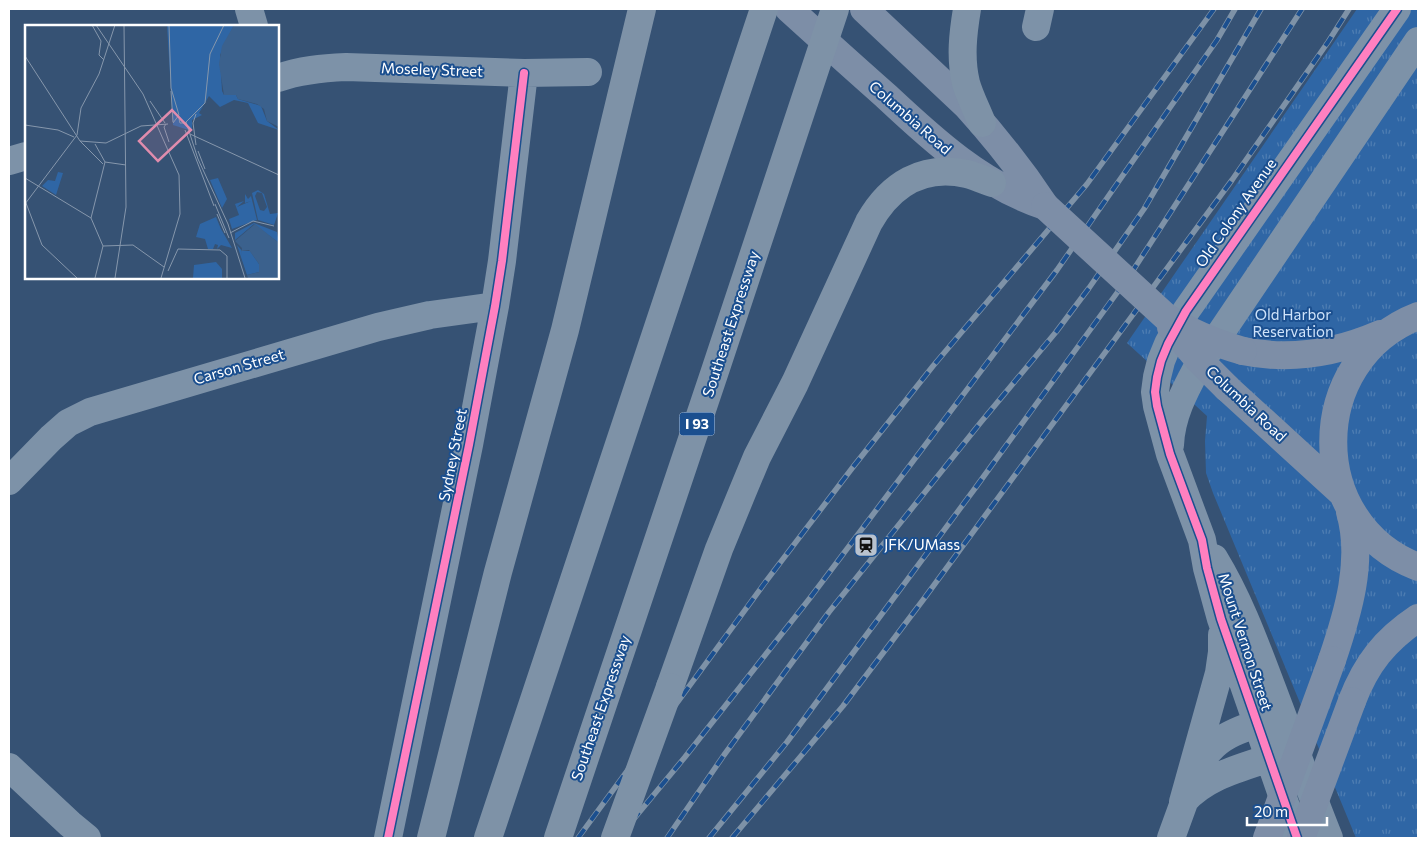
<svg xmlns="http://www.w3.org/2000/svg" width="1427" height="847" font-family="Commissioner,sans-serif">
	<defs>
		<pattern id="park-tufts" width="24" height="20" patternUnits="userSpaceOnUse" patternTransform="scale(1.25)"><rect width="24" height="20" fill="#2f66a5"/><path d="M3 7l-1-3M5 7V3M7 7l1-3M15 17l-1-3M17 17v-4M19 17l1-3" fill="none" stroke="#4e7db2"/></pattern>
	</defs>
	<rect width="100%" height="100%" fill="#365274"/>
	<path fill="url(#park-tufts)" d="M1357,9H1418V838H1356L1213,493L1206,473L1205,441L1207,416L1127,343Z"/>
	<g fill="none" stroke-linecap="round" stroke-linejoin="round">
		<path stroke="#7d92a8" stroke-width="28" d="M249,9L254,26
			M1036,27L1040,9
			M278,78C301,70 322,68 346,67L524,73L588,72
			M9,161L26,156
			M9,481L51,438L68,423L90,412L378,327L430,315L495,306
			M9,767L70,824L87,838
			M388,838L469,445L495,306L502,261L524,73"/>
		<path stroke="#7d92a8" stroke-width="28" d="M1170,445C1171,417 1184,392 1197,368L1418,41
			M1214,558C1239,599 1255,643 1272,688C1291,738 1309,788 1329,838
			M1183,802L1219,673L1222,652V635
			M1183,802C1208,773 1250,766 1284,753
			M1171,838L1195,772C1213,735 1237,731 1272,718
			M1297,838L1221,619L1207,568L1202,540L1170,454L1157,406L1155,392L1157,377L1161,361L1168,344L1186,311L1397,9"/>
		<path stroke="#7d8ea7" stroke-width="28" d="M789,9C821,38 853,67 886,96C934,141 982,185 1045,206
			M864,9L967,106C996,138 1022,171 1045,206
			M1418,316C1305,360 1305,524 1418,567
			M1243,351C1291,361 1336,353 1380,334
			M1227,388L1343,494
			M1332,660C1348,613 1364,561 1350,512
			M1352,701C1366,664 1385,640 1418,618"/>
		<path stroke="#7e92a7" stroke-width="28" d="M967,9C963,33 960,58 966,83C970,97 977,110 982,123
			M670,687L719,549L742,493L757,457L795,383L869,222C890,185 923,164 967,174C975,176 984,180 992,183
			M431,838L498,572L565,330L642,9
			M488,838L764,9"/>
		<g stroke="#7e92a7" stroke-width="5.5">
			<path id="rail" d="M578,838L764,584L853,467L933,366L1087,184L1214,9
				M618,838L685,757L810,598L1057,270L1217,40L1235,9
				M667,838L724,755L829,612L981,422L1056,332L1089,288L1144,209L1261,9
				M709,838L787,742L976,487L1130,275L1302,9
				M732,838L843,706L923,600L1232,180L1328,42L1349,9"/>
		</g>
		<use href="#rail" stroke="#1b4f8f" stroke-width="4" stroke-dasharray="11" stroke-linecap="butt"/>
		<path stroke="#7d8ea7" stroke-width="28" d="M1045,206L1166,317C1190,333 1215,343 1243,351
			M1171,327L1198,359L1227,388
			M1267,838L1332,660
			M1301,838L1352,701"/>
		<path stroke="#7e92a7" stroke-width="28" d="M558,838L715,371L835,9
			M615,838L670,687"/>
		<g stroke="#1b4f8f" stroke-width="11">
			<path id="cycleway" d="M388,838L469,445L495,306L502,261L524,73
				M1297,838L1221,619L1207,568L1202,540L1170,454L1157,406L1155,392L1157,377L1161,361L1168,344L1186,311L1397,9"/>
		</g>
		<use href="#cycleway" stroke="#ff80c0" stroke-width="8"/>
	</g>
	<defs>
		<g id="station-square" transform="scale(1.25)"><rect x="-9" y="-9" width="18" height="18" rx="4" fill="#b9c2ce" stroke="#1b4f8f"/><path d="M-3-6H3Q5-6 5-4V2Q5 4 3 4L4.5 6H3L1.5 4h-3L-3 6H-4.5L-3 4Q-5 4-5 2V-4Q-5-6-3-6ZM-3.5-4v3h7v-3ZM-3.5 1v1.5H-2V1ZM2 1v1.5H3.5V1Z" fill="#111"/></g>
	</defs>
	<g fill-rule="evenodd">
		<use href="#station-square" x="866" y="545"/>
	</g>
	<g text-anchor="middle" stroke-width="4" stroke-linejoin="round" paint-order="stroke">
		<rect fill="#1b4f8f" stroke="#bbcadd" stroke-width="1" x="679.5" y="412.5" width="35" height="23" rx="4"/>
		<g font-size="14" font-weight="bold" fill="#fff">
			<text x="697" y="429">I 93</text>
		</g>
		<g font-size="15" fill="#fff" stroke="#1b4f8f">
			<text transform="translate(432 70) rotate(2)" y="5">Moseley Street</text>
			<text transform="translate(910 118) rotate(41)" y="5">Columbia Road</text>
			<text transform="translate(1236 213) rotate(-55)" y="5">Old Colony Avenue</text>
			<text transform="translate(731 324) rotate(-72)" y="5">Southeast Expressway</text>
			<text transform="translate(239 367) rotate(-16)" y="5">Carson Street</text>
			<text transform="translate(1246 404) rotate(43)" y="5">Columbia Road</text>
			<text transform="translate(453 455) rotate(-79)" y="5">Sydney Street</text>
			<text transform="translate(1245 642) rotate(72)" y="5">Mount Vernon Street</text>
			<text transform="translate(601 708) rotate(-71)" y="5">Southeast Expressway</text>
		</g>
		<g font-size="15" fill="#cfe3fa" stroke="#1b4f8f">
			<text x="1293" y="320">Old Harbor<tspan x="1293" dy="17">Reservation</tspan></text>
		</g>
		<g font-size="15" fill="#fff" stroke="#1b4f8f" text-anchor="start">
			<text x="884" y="550">JFK/UMass</text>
		</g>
	</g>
	<g transform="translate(25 25)">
		<rect width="254" height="254" fill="#365274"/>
		<path d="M193,153L202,174L197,183L185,155ZM233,165L239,169L245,189L253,188L249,200L233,195L227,168ZM232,167L237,168L242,182L239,186L235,185L230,171ZM220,169L223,174L226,171L232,195L207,204L204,194L214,190L210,179L219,176L212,182L226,176L220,178Z" fill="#2f66a5" fill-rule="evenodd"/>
		<path d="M33,147L38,148L31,170L17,161L23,155L30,156Z" fill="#2f66a5"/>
		<path d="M142,0H209L195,30L197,66L199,70H211L213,74L236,81L242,96L254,105L233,98L223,78L209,75L195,82L184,71L174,88L177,90L167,95V106L148,100ZM191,192L196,204L207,223L196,220L192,224L193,220L190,219L188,224H183L180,214L171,212L175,199ZM229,198L252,207L254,218L229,199L210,215V208ZM212,220L217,226H225L234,239V247L222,250L223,253ZM191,237L197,244V253H168L169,240Z" fill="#2f66a5"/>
		<path d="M254,0V102L242,96L239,84L232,79L213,74L211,70H199L194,39L197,21L209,0ZM230,199L254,218V253H223L222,250L234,247V239L224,225L217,226L216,230L217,223L210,216Z" fill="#3b618d"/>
		<path fill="none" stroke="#8697ac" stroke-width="1" d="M67,0L76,16L74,30L79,35M71,0L118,69L154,150L155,189L136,253M144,0L146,63L154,90L148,98M0,31L55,116L81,118L116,101L143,99M146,66L148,97M125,76L140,98M154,94L155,98H160L180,78L185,29L199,0M161,97L173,134L203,199L220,253M141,99L139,102L144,117M0,100L33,105L49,112M160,105L189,181M165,109L254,150M55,116L78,139M70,119L80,137M171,120L168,98L171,89M173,126L180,144M80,137L101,140M0,153L66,193L78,221L70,253M1,178L17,220L52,253M0,179L52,110L56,83L74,49L90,0M190,179L204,213M192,189L200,208M66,193L80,137M205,208L228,196L249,201M78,221L108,220L139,242M143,246L153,224L195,225L202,231V253M90,253L101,182L99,0"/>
		<path fill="#e08cad" fill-opacity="0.15" stroke="#e08cad" stroke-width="2.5" d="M147,85L166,105L133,136L114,116Z"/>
		<rect width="254" height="254" fill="none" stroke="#fff" stroke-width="2.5"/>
	</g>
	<rect width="1427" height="847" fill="none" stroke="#ffffff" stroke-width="20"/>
	<path d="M1247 817v8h80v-8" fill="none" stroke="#ffffff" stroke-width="2.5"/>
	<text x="1254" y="817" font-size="15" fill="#ffffff" stroke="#1b4f8f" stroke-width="4" paint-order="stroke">20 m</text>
</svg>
